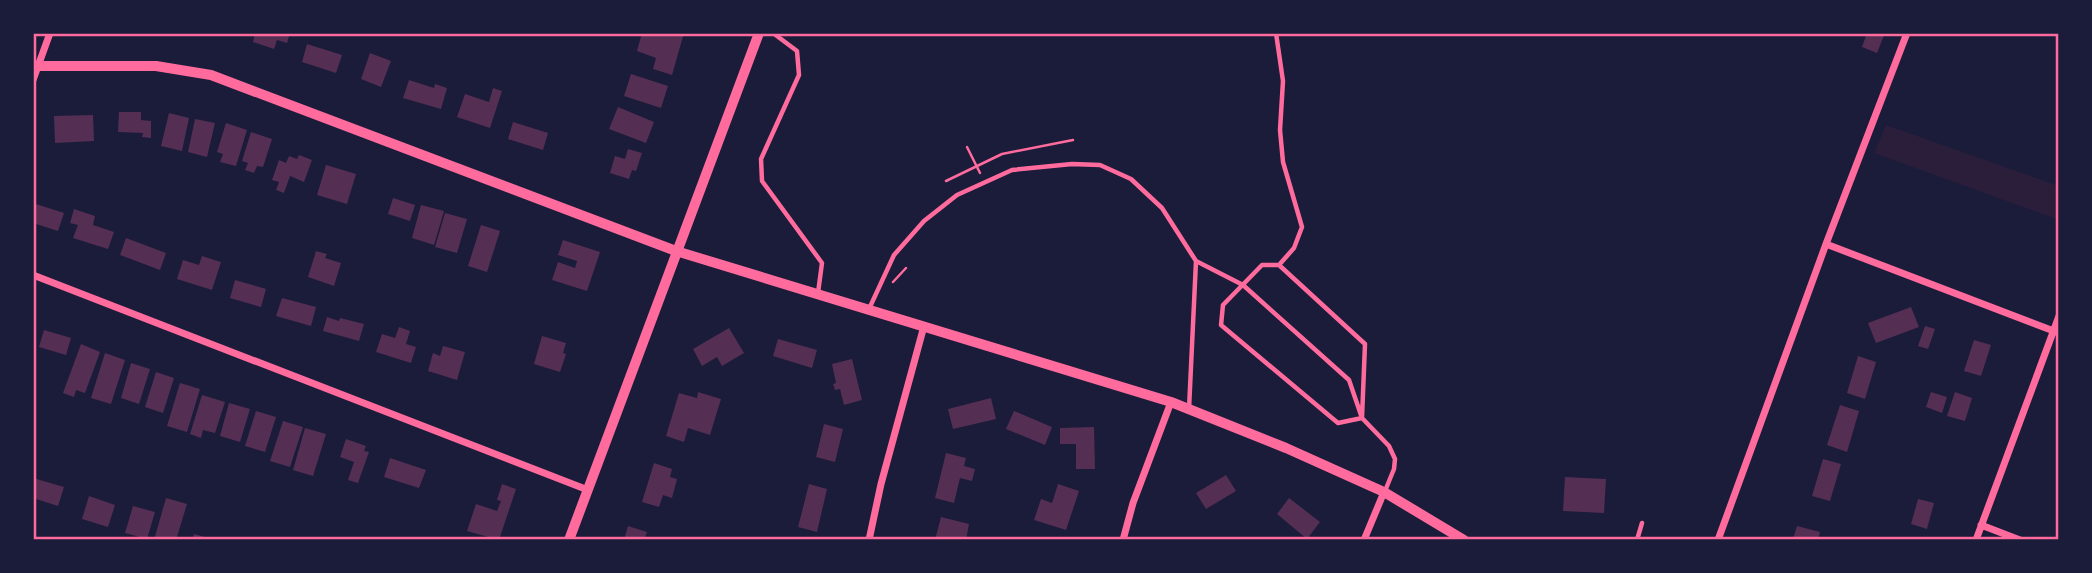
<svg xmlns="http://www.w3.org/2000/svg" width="2092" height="573" font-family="Cabin,sans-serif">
	<rect width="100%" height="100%" fill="#1b1b3a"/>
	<path fill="#2a1e3b" d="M1886,125L2059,186V220L1874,153Z"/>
	<path fill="#542f53" d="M255,33H290L287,43L277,40L274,49L253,42Z
		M642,33H684L672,75L653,69L656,58L637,51Z
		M1867,33H1885L1877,53L1862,47Z
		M307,44L342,55L336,73L302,62Z
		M370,53L391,61L381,87L361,79Z
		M631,74L668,86L661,108L624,96Z
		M409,80L434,88L435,84L447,88L441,109L403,98Z
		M493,88L502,91L490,128L457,117L465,94L489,102Z
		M618,107L654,122L646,143L609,129Z
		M119,112H141V120L151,121V138L142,137L143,133L118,132Z
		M169,113L189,118L182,151L161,146Z
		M93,115L94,141L55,143L54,116Z
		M195,119L215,123L207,157L188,152Z
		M513,122L548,133L543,150L508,139Z
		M226,123L247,130L236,166L220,162L223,154L217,152Z
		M251,132L272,139L263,167L257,166L254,173L245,170L248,163L242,161Z
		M628,149L642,153L636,171L632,170L629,179L610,173L615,156L625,159Z
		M299,155L312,160L304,182L290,176L284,193L276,190L279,182L272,180L279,160L286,163L289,156L297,159Z
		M326,165L356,174L347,204L317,195Z
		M393,198L415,205L410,221L388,214Z
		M33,203L64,213L58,231L33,223Z
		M421,205L444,211L434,245L412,238Z
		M74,209L95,216L93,225L114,232L108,249L73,238L78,225L70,223Z
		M445,213L467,219L457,253L435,247Z
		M481,225L500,231L487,272L468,266Z
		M126,238L166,253L160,270L120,255Z
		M563,240L600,252L587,291L552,280L558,262L575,268L577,261L558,255Z
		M316,251L327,254L325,258L341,263L334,286L308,277Z
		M202,256L221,262L212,290L177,279L183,260L199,265Z
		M235,280L266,289L261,307L230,298Z
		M282,298L316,307L311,326L276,316Z
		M1911,307L1919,327L1876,343L1868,323Z
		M327,317L339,321L340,318L364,324L359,341L323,331Z
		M1925,326L1935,329L1928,349L1918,346Z
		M399,327L410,331L406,344L416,347L411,363L376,352L382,334L395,338Z
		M729,328L744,353L722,366L717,357L702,366L693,349Z
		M44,330L71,338L66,355L39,347Z
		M542,336L566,343L563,353L566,354L560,372L534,364Z
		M778,339L817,350L812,368L773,356Z
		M1974,340L1991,345L1981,376L1964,371Z
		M81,344L100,352L85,393L76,390L74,397L63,393Z
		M443,346L465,352L457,380L428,371L433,353L440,356Z
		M105,353L125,360L111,404L91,398Z
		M1858,356L1876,362L1865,399L1847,393Z
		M852,359L862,400L844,405L840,389L835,390L833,384L836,383L832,364Z
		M131,363L150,369L139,404L121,398Z
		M156,372L174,378L163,413L145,407Z
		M180,383L200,389L187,432L167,426Z
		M698,392L721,399L710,435L688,428L684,442L666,436L679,393L697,398Z
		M1931,392L1947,397L1942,413L1926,407Z
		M1955,392L1972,398L1965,421L1947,416Z
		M202,395L225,402L215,433L203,430L201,438L190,434Z
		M991,398L996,419L953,429L948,409Z
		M229,403L250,409L240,442L220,436Z
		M1840,405L1859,411L1847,452L1827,445Z
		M256,411L276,417L265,452L245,446Z
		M1014,411L1052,427L1045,445L1006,429Z
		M283,421L303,427L290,467L270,461Z
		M824,424L843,429L835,462L816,457Z
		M1094,427L1095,469H1076V444H1060V428Z
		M305,428L326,434L313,476L293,470Z
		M346,439L366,446L364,451L369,452L358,483L348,480L354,462L340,457Z
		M946,453L966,458L964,466L975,469L972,481L960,478L954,503L935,498Z
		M390,458L426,470L419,488L384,477Z
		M1823,459L1841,464L1830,501L1812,496Z
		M654,463L672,469L670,477L677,479L672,498L663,495L659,507L642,502Z
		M1226,475L1236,491L1206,509L1196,493Z
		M1565,477L1606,479L1604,513L1563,511Z
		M33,478L64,487L58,506L33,498Z
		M502,484L516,489L499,540L467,531L476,504L497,511L501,501L497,500Z
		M809,484L827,489L817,532L798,527Z
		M1058,484L1079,491L1066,530L1034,520L1041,499L1052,503Z
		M89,496L115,505L108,527L82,519Z
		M166,498L187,504L176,540H154Z
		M1289,498L1320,522L1307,539L1277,514Z
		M1918,499L1934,503L1927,529L1911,524Z
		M133,506L155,512L147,539L125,533Z
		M941,517L969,524L966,540H935Z
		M628,526L647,532L644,540H624Z
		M1797,526L1820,532L1818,540L1793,539Z
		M194,534L212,539V540H192Z"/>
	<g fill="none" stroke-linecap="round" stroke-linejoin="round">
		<path stroke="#ff6b9d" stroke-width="2.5" d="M967,147L980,173
			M946,181L1002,154L1073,140
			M893,282L906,268"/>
		<path stroke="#ff6b9d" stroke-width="4.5" d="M773,33L797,51L799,75L761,159L762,181L822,263L818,293
			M1276,33L1283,81L1280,130L1283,162L1302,227L1294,248L1279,265
			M1196,261L1243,285L1349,380L1362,418L1389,446L1395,459L1394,469L1385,491
			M1262,265H1279L1365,344L1362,418L1338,423L1221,325L1223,305Z
			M869,309L894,255L924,221L957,195L1012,170L1072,164L1100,165L1131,179L1162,208L1196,261L1189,409
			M1637,540L1642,523"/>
		<path stroke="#ff6b9d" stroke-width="7" d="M33,80L50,33
			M1826,244L2059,333
			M33,275L588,490
			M1981,525L2020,540
			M33,540H34
			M869,540L881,484L924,326
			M1123,540L1133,503L1171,402
			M1364,540L1384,492
			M1718,540L1826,244L1907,33
			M1976,540L2059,316"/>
		<path stroke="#ff6b9d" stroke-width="10" d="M33,66H156L211,75L676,251L1171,402L1286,448L1384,492L1464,540
			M569,540L759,33"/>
	</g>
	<rect width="2092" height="573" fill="none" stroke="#1b1b3a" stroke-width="70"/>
	<rect x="35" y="35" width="2022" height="503" fill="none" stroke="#ff6b9d" stroke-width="2.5"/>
</svg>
